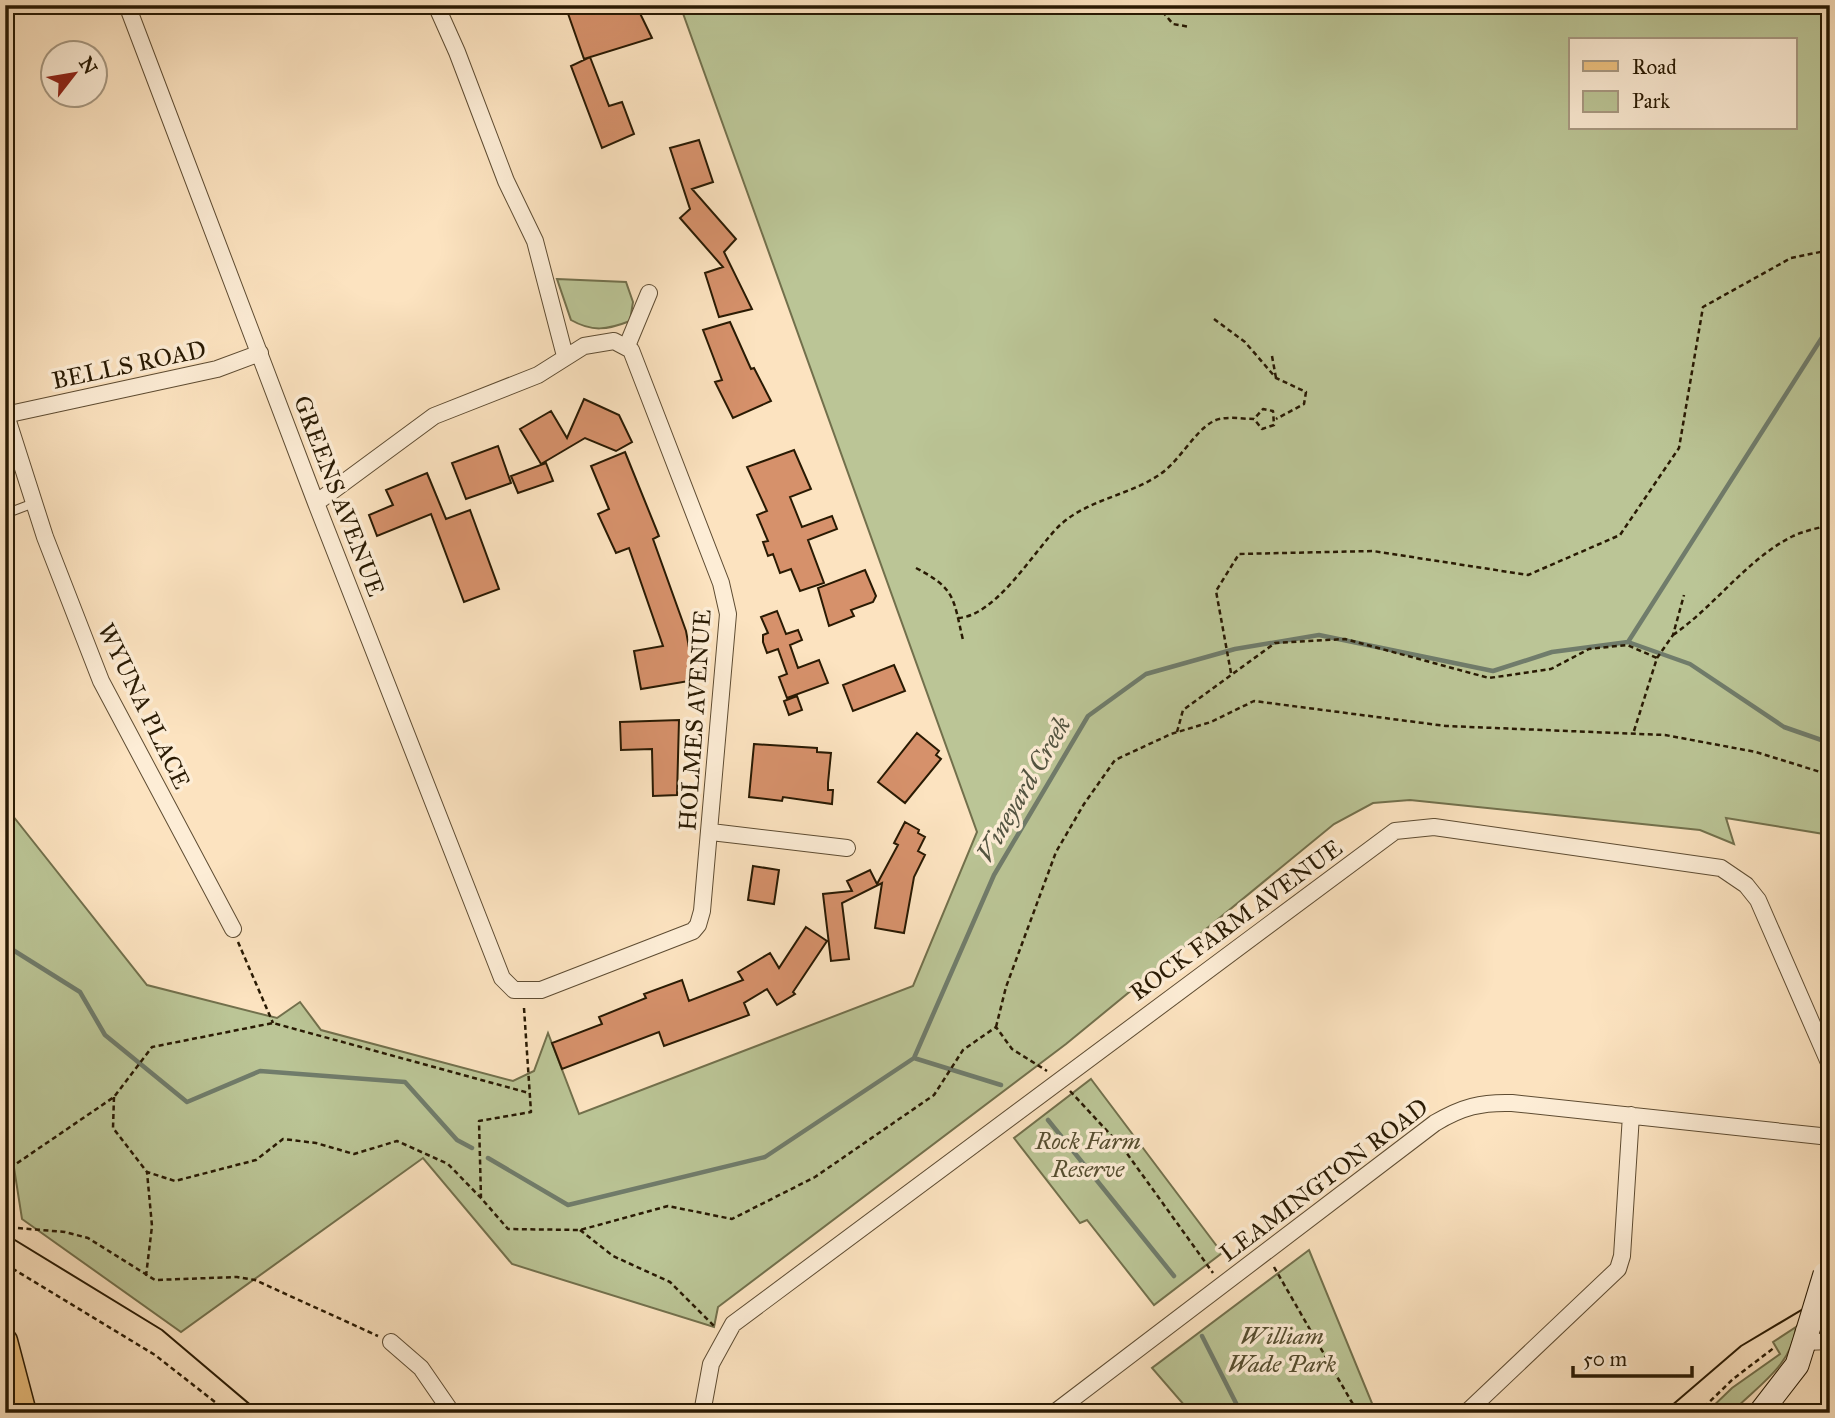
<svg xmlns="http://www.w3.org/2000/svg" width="1835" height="1418" font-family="'IM FELL Great Primer',serif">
	<rect width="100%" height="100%" fill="#fce3c0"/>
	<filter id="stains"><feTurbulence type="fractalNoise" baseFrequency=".00286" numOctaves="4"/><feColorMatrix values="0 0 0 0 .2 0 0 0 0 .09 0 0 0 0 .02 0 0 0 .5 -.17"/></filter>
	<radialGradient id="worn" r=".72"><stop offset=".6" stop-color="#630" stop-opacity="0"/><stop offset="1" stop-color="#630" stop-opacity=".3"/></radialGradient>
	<path fill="#bbc596" stroke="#72704c" stroke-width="2" fill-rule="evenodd" d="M680,5H1830V835L1726,818L1734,844L1700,830L1410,800L1373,803L1334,824L1066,1044L718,1307L714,1327L512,1264L423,1158L181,1332L22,1219L12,1155L5,1138V806L147,985L277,1018L300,1002L321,1030L513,1081L534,1071L548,1033L579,1114L913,986L977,832ZM1571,40H1795V128H1571Z
		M557,279L626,282L633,302L630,321C607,330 592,332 571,320Z
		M1091,1079L1222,1253L1154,1305L1087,1220L1080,1223L1014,1138Z
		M1309,1250L1376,1413H1191L1152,1368Z
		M1796,1327C1792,1366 1757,1386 1731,1413H1706L1732,1388L1780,1354L1773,1342Z"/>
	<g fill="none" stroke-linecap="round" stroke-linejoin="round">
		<path stroke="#707c6b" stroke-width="4.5" d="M1628,642L1830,325
			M5,945L80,992L105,1035L187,1102L260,1071L405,1082L457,1140L472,1148
			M914,1058L1001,1085
			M1048,1120L1174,1276
			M488,1158L568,1205L765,1157L914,1058L994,875L1088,716L1146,674L1235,649L1319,635L1493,671L1552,652L1628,642L1690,664L1784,727L1830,743
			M1202,1336L1241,1413"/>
	</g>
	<path fill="#d6916b" stroke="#291a03" stroke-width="2" d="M565,5H636L652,38L584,59Z
		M590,57L609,106L622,102L634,134L602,148L571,66Z
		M699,140L713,182L692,189L736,239L724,252L752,309L719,317L705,273L723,267L680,218L690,209L670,148Z
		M730,322L751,369L754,368L771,401L733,418L715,382L722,380L703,330Z
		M584,399L619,415L632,442L616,451L585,438L541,464L520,429L551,411L567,438Z
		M498,446L511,483L466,499L452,463Z
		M794,450L811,489L790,497L802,527L832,516L837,529L808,540L824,583L800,591L791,569L780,573L773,554L768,556L763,542L768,541L757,515L767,511L747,467Z
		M625,452L659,536L653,539L686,631L695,680L641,689L634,651L663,646L629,548L616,553L598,514L609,509L591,466Z
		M546,463L553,481L518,493L511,476Z
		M427,473L446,519L470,510L499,589L464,602L431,514L377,536L369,515L393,505L386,490Z
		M865,570L876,596L873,602L851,610L854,616L829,626L818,588Z
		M777,611L786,634L798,630L802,640L790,645L798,668L819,660L828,683L787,698L779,677L787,674L778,649L767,653L763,642V635L768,633L761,617Z
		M894,665L905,691L853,711L843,685Z
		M797,696L802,710L789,715L784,701Z
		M679,720L677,795L653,796L652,749L621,750L620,722Z
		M917,733L939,751L936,755L941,759L905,803L878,782Z
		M754,744L817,748V752L831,753L828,783V790H833L832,804L783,797L782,801L749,797Z
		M905,822L919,830L918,833L925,837L918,851L925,855L914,877L904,933L875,928L882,883L842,903L849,959L831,961L823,894L852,891L847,881L870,870L877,884L898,845L894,843Z
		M753,866L779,870L774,904L748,900Z
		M806,927L827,941L793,992L795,994L777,1005L767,989L744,1003L749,1015L664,1046L659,1032L562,1069L552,1043L602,1024L599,1017L646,998L644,994L682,980L689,1001L743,980L738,972L770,953L779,968Z"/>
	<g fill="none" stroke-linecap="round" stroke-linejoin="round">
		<g stroke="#5e4c32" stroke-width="10">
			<path id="service" d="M5,514L34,503"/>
		</g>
		<g stroke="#5e4c32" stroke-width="18">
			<path id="minor" d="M127,5L316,503L502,978L514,990H541L693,931L698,925L702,911L728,614L721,583L631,350L614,341L584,346L538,375L434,416L316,503
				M436,5L457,52L506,181L535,241L565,356
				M627,346L649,293
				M5,415L217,369L260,353
				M6,415L45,537L101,681L233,929
				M711,832L847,848
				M391,1342L421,1368L452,1413
				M1805,1342L1830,1341
				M702,1413L711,1364L733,1324L1395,831L1434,827L1721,868L1746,885L1758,900L1830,1065
				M1054,1413L1435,1123C1462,1107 1481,1102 1512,1103L1830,1137
				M1466,1413L1618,1269L1622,1256L1631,1115"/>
		</g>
		<g stroke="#291a03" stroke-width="25">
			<path id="secondary" d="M1760,1413L1797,1365L1808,1330"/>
		</g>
		<g stroke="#291a03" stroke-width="27">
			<path id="primary" d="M5,1341L24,1413"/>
		</g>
		<path stroke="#291a03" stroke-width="2.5" stroke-dasharray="5 3.5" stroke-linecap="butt" d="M1157,5L1173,24L1190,27
			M1214,319L1245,342L1276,378L1306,392L1304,404L1276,419
			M1272,356L1276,378
			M916,568C956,589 953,598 963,640
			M958,618C996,616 1034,551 1059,526C1088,499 1128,496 1159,475C1179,462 1194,432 1212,422C1223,415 1241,419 1254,419L1262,429L1274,425L1273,411L1263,409L1254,419
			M1673,635C1715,606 1747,559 1793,536C1804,531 1818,528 1830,525
			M1231,673L1216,591L1239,554L1373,551L1528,575L1620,535L1679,448L1703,307L1791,258L1830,250
			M1634,731L1657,658L1673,635L1684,595
			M1177,732L1183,710L1275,643L1345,639L1489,678L1551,669L1589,649L1627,645L1657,658
			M238,942L273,1023
			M524,1008L531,1112L479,1121L481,1198L508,1229L580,1230L668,1206L732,1219L815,1177L934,1095L963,1050L996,1027L1012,1049L1047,1071
			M996,1027L1006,987L1056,852L1084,804L1115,760L1171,734L1211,722L1254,701L1446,726L1665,735L1756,752L1830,775
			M1070,1091L1123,1148L1213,1273
			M114,1097L113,1128L147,1172L175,1181L256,1160L283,1139L316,1143L354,1154L397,1141L448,1164L481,1198
			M10,1168L114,1097L152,1047L273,1023L529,1093
			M18,1228L65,1232L88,1238L155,1280L237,1277L255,1280L378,1336
			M580,1230L613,1256L670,1282L715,1327
			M5,1264L155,1355L229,1413
			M1274,1267L1358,1413
			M146,1276L152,1226L147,1172
			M1698,1413L1733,1379L1775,1347"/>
		<use href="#service" stroke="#fdedd6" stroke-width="8"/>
		<use href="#minor" stroke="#fdedd6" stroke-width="16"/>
		<use href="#secondary" stroke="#fdedd6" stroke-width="23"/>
		<use href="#primary" stroke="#eec280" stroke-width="24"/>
		<path stroke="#291a03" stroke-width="2" d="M5,1234L162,1330L260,1413
			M1663,1413L1741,1346L1830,1293"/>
		<g stroke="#291a03" stroke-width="25" stroke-linecap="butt">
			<path id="secondary-bridge" d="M1808,1330L1825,1274"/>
		</g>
		<use href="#secondary-bridge" stroke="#fdedd6" stroke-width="23"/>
	</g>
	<g text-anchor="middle" stroke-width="7" stroke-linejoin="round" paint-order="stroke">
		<g font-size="24" fill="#291a03" stroke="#fdedd6">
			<text transform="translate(129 365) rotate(-12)" y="8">BELLS ROAD</text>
			<text transform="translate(339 496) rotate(69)" y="8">GREENS AVENUE</text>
			<text transform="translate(144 706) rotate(64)" y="8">WYUNA PLACE</text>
			<text transform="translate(695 720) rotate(-86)" y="8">HOLMES AVENUE</text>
			<text transform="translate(1236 920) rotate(-36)" y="8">ROCK FARM AVENUE</text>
			<text transform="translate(1324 1180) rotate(-37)" y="8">LEAMINGTON ROAD</text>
		</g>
		<g font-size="24" font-style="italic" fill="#554d2f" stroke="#fdedd6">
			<text x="1088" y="1149">Rock Farm<tspan x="1088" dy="28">Reserve</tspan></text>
			<text x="1282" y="1344">William<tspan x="1282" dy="28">Wade Park</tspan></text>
		</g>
		<g font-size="26" font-style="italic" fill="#525340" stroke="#fdedd6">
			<text transform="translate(1023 789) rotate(-60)" y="9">Vineyard Creek</text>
		</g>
	</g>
	<rect width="1835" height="1418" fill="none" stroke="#fce3c0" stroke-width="28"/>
	<rect x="7" y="7" width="1821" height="1404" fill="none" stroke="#291a03" stroke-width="3.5"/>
	<rect x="14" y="14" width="1807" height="1390" fill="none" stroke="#291a03" stroke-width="2"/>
	<rect x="1569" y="38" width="228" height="91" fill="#fdedd6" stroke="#a89982" stroke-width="2"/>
	<rect x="1583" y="61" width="35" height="10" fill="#eec280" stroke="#a89982" stroke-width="2"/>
	<text x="1632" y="74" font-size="21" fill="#291a03">Road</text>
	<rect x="1583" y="91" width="35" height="21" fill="#bbc596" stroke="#a89982" stroke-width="2"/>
	<text x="1632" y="108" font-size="21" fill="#291a03">Park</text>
	<g transform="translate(74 74) rotate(59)"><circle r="33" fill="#fdedd6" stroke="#a89982" stroke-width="2"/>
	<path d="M0-5L12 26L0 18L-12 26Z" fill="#8f2418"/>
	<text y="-10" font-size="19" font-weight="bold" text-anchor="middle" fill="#291a03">N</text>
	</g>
	<path d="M1573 1366v10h119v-10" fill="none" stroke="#291a03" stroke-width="3.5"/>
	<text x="1583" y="1366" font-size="21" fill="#291a03" stroke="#fdedd6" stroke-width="5" paint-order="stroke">50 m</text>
	<rect width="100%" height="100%" filter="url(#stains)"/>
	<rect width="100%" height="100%" fill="url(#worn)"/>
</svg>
